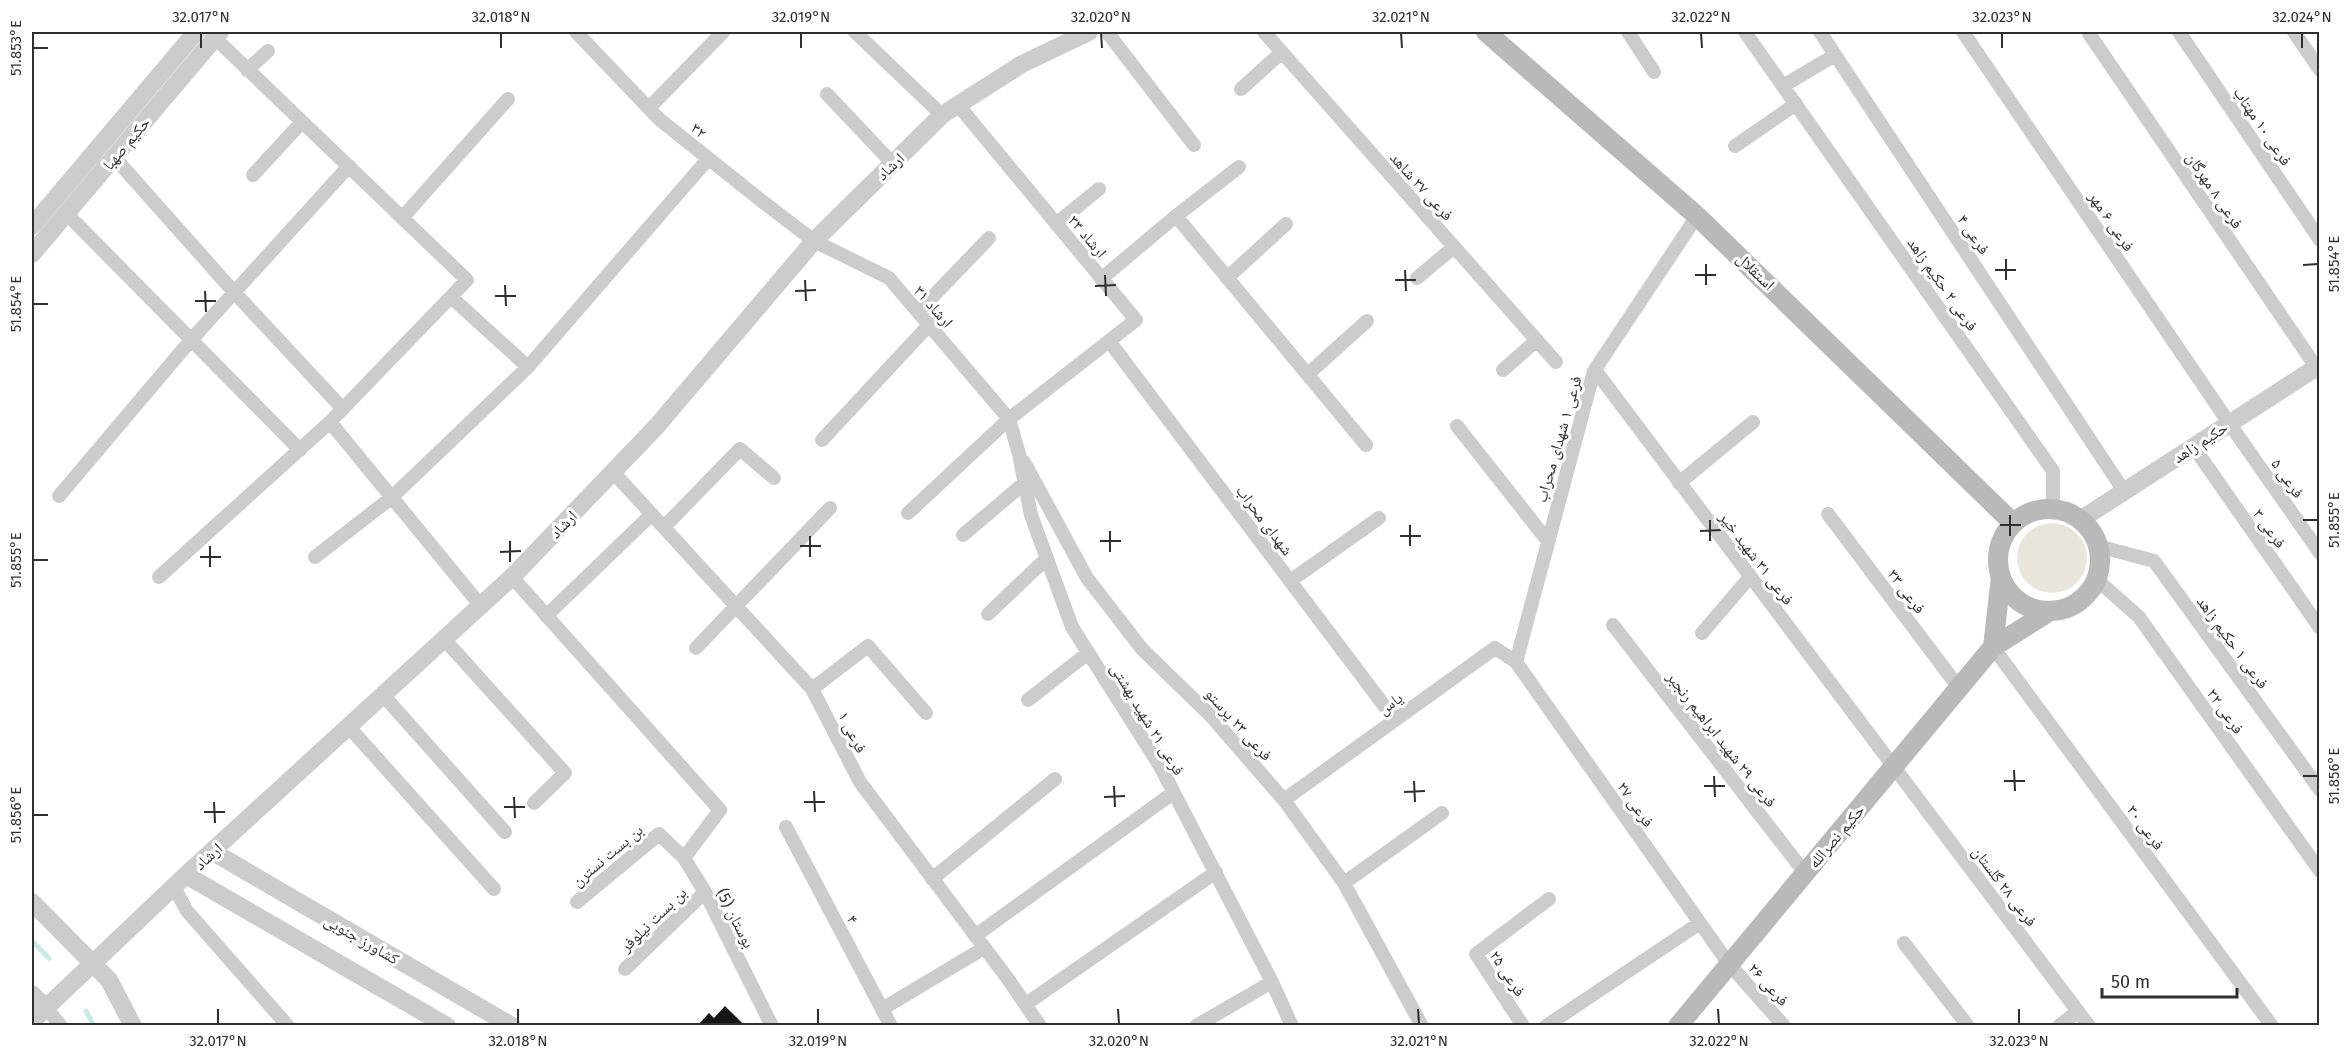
<svg xmlns="http://www.w3.org/2000/svg" width="2351" height="1057" font-family="'Fira Sans','Noto Naskh Arabic',sans-serif">
	<defs>
		<filter id="shadow"><feDropShadow dx="5.5" dy="5.5" stdDeviation="1.5" flood-color="#0004"/></filter>
	</defs>
	<rect width="100%" height="100%" fill="#fff"/>
	<path fill="#e8e6da" d="M2017 558a35 35 0 1 1 70 0a35 35 0 1 1-70 0Z"/>
	<g fill="none" stroke-linecap="round" stroke-linejoin="round">
		<path stroke="#cbe9e2" stroke-width="5" d="M32,941L49,958
			M86,1011L94,1026"/>
	</g>
	<path fill="#161616" filter="url(#shadow)" d="M725,1006L745,1026H697L709,1013L714,1018Z"/>
	<g fill="none" stroke-linecap="round" stroke-linejoin="round">
		<path stroke="#ccc" stroke-width="14" d="M576,32L659,119L758,198L814,241L889,278L1009,419L1019,454L1031,515L1072,627L1160,766L1272,982L1292,1026
			M855,32L942,115
			M1107,32L1194,145
			M1264,32L1556,362
			M1628,32L1654,72
			M1745,32L2053,471V509
			M1820,32L2124,491
			M1963,32L2229,423L2320,553
			M2088,32L2320,373
			M2179,32L2320,240
			M2294,32L2320,70
			M247,70L268,51
			M1783,86L1835,55
			M1241,89L1282,52
			M827,94L893,164
			M649,108L723,32
			M1735,146L1796,104
			M114,157L234,292L343,409
			M253,175L302,122
			M66,213L300,450
			M1176,216L1239,167
			M402,218L508,99
			M1056,224L1099,189
			M1227,278L1286,224
			M1417,278L1454,247
			M1101,279L1176,216L1366,445
			M451,297L528,367
			M918,312L989,238
			M1109,341L1395,720
			M1503,370L1537,340
			M1595,370L2089,1026
			M1308,374L1367,321
			M330,422L481,606
			M1457,426L1547,540
			M822,440L929,325
			M2193,446L2320,628
			M1024,462L1087,578L1142,649L1210,715L1284,800L1344,883L1422,1026
			M613,472L812,689L860,782L1008,979L1040,1026
			M1679,483L1753,422
			M59,496L191,340L349,166
			M908,513L1009,419L1136,320L958,105
			M1828,514L1959,688
			M664,527L740,449L774,478
			M963,535L1029,479
			M2098,546L2154,561L2320,790
			M315,557L391,498L528,367L708,159
			M159,577L330,422L467,280L215,38
			M512,577L720,810L684,858
			M2096,579L2139,617L2320,871
			M1290,581L1379,518
			M988,614L1047,558
			M546,616L652,514
			M1613,625L1805,873
			M1702,633L1750,577
			M444,639L565,773L534,803
			M1993,647L2272,1026
			M696,648L830,508
			M1516,662L1594,371L1697,216
			M812,689L868,646L926,713
			M383,695L505,832
			M1028,700L1088,653
			M348,726L494,889
			M1284,800L1495,648L1516,662L1729,964L1784,1026
			M786,827L891,1026
			M932,879L1055,779
			M1344,883L1442,813
			M174,887L187,911L288,1026
			M577,902L659,834L684,858L705,892L772,1026
			M975,936L1173,793
			M1904,943L1968,1026
			M625,969L705,892
			M1026,1004L1216,872
			M46,1008L61,1026
			M882,1009L984,948
			M1196,1026L1272,982
			M1523,1026L1476,954L1549,899
			M1546,1026L1700,923
			M2059,1026L2078,1011"/>
		<path stroke="#ccc" stroke-width="18" d="M32,226L196,32
			M32,254L220,32
			M2080,520L2320,365
			M213,852L512,1026
			M186,875L447,1026
			M32,902L109,980L133,1026
			M32,994L46,1008
			M32,1021L186,875L512,577L656,427L814,241L942,115L1022,64L1089,32"/>
		<path stroke="#b9b9b9" stroke-width="20" d="M1486,32L1697,216L2013,523
			M1998 560a51 51 0 1 1 102 0a51 51 0 1 1-102 0Z
			M1993,647L2001,577
			M1678,1026L1993,647L2050,611"/>
	</g>
	<path fill="none" stroke="#2f2f2f" stroke-width="2" d="M201,33V48M501,33V48M801,33V48M1101,33L1102,48M1401,33L1402,48M1701,33L1702,48M2002,33V48M2302,33V48M33,48H48M2006,259V280M1706,264V285M2303,265L2318,264M1405,270L1406,291M1995,270H2016M1105,275L1106,296M1695,275H1716M805,280L806,301M1395,280H1416M505,285L506,306M1095,286L1116,285M205,291L206,312M795,291L816,290M495,296H516M195,301H216M33,304H48M2010,515V536M1710,520V541M2303,520H2318M1410,525V546M2000,525H2021M1110,531V552M1700,531L1721,530M810,536V557M1400,536H1421M510,541V562M1100,541H1121M210,546V567M800,546H821M500,552L521,551M200,557H221M33,560H48M2014,770L2015,791M1714,776L1715,797M2303,776H2318M1414,781L1415,802M2004,781H2025M1114,786L1115,807M1704,786H1725M814,791L815,812M1404,792L1425,791M514,797L515,818M1104,797L1125,796M214,802L215,823M804,802H825M504,807H525M204,812H225M33,815H48M218,1009V1024M518,1009V1024M818,1009V1024M1118,1009L1119,1024M1418,1009L1419,1024M1718,1009L1719,1024M2019,1009V1024"/>
	<g text-anchor="middle" stroke-width="6" stroke-linejoin="round" paint-order="stroke">
		<g font-size="16" fill="#2f2f2f" stroke="#fff">
			<text transform="translate(2263 126) rotate(56)" y="6">فرعی ۱۰ مهتاب</text>
			<text transform="translate(699 130) rotate(39)" y="6">۳۲</text>
			<text transform="translate(126 143) rotate(-50)" y="6">حکیم صهبا</text>
			<text transform="translate(890 166) rotate(-44)" y="6">ارشاد</text>
			<text transform="translate(1422 186) rotate(48)" y="6">فرعی ۳۷ شاهد</text>
			<text transform="translate(2215 190) rotate(56)" y="6">فرعی ۸ مهرگان</text>
			<text transform="translate(2112 221) rotate(56)" y="6">فرعی ۶ مهر</text>
			<text transform="translate(1974 234) rotate(56)" y="6">فرعی ۴</text>
			<text transform="translate(1088 236) rotate(50)" y="6">ارشاد ۳۳</text>
			<text transform="translate(1756 271) rotate(44)" y="6">استقلال</text>
			<text transform="translate(1943 284) rotate(55)" y="6">فرعی ۲ حکیم زاهد</text>
			<text transform="translate(934 306) rotate(49)" y="6">ارشاد ۳۱</text>
			<text transform="translate(1558 439) rotate(-74)" y="6">فرعی ۱ شهدای محراب</text>
			<text transform="translate(2200 442) rotate(-33)" y="6">حکیم زاهد</text>
			<text transform="translate(2288 478) rotate(55)" y="6">فرعی ۵</text>
			<text transform="translate(1265 520) rotate(53)" y="6">شهدای محراب</text>
			<text transform="translate(563 524) rotate(-46)" y="6">ارشاد</text>
			<text transform="translate(2270 528) rotate(55)" y="6">فرعی ۳</text>
			<text transform="translate(1757 558) rotate(53)" y="6">فرعی ۳۱ شهید خیر</text>
			<text transform="translate(1907 591) rotate(53)" y="6">فرعی ۳۳</text>
			<text transform="translate(2233 642) rotate(54)" y="6">فرعی ۱ حکیم زاهد</text>
			<text transform="translate(1390 703) rotate(-36)" y="6">یاس</text>
			<text transform="translate(2226 711) rotate(55)" y="6">فرعی ۳۲</text>
			<text transform="translate(1148 719) rotate(59)" y="6">فرعی ۲۱ شهید بهشتی</text>
			<text transform="translate(1239 724) rotate(48)" y="6">فرعی ۲۳ پرستو</text>
			<text transform="translate(853 732) rotate(63)" y="6">فرعی ۱</text>
			<text transform="translate(1722 739) rotate(52)" y="6">فرعی ۲۹ شهید ابراهیم رنجبر</text>
			<text transform="translate(1636 804) rotate(55)" y="6">فرعی ۲۷</text>
			<text transform="translate(2146 827) rotate(54)" y="6">فرعی ۳۰</text>
			<text transform="translate(1836 836) rotate(-50)" y="6">حکیم نصرالله</text>
			<text transform="translate(607 855) rotate(-40)" y="6">بن بست نسترن</text>
			<text transform="translate(208 856) rotate(-42)" y="6">ارشاد</text>
			<text transform="translate(2005 886) rotate(53)" y="6">فرعی ۲۸ گلستان</text>
			<text transform="translate(736 918) rotate(63)" y="6">بوستان (5)</text>
			<text transform="translate(653 919) rotate(-44)" y="6">بن بست نیلوفر</text>
			<text transform="translate(853 919) rotate(62)" y="6">۴</text>
			<text transform="translate(362 939) rotate(30)" y="6">کشاورز جنوبی</text>
			<text transform="translate(1508 973) rotate(57)" y="6">فرعی ۲۵</text>
			<text transform="translate(1769 984) rotate(48)" y="6">فرعی ۲۶</text>
		</g>
	</g>
	<rect width="2351" height="1057" fill="none" stroke="#ffffff" stroke-width="66"/>
	<path d="M2102 988v9h135v-9" fill="none" stroke="#2f2f2f" stroke-width="3"/>
	<text x="2111" y="988" font-size="18" fill="#2f2f2f" stroke="#ffffff" stroke-width="4.5" paint-order="stroke">50 m</text>
	<rect x="33" y="33" width="2285" height="991" fill="none" stroke="#2f2f2f" stroke-width="2"/>
	<g font-size="15" text-anchor="middle" fill="#2f2f2f">
		<text x="201" y="22">32.017°N</text>
		<text x="501" y="22">32.018°N</text>
		<text x="801" y="22">32.019°N</text>
		<text x="1101" y="22">32.020°N</text>
		<text x="1401" y="22">32.021°N</text>
		<text x="1701" y="22">32.022°N</text>
		<text x="2002" y="22">32.023°N</text>
		<text x="2302" y="22">32.024°N</text>
		<text transform="translate(16 48) rotate(-90)" y="5">51.853°E</text>
		<text transform="translate(2334 264) rotate(-90)" y="5">51.854°E</text>
		<text transform="translate(16 304) rotate(-90)" y="5">51.854°E</text>
		<text transform="translate(2334 520) rotate(-90)" y="5">51.855°E</text>
		<text transform="translate(16 560) rotate(-90)" y="5">51.855°E</text>
		<text transform="translate(2334 776) rotate(-90)" y="5">51.856°E</text>
		<text transform="translate(16 815) rotate(-90)" y="5">51.856°E</text>
		<text x="218" y="1046">32.017°N</text>
		<text x="518" y="1046">32.018°N</text>
		<text x="818" y="1046">32.019°N</text>
		<text x="1119" y="1046">32.020°N</text>
		<text x="1419" y="1046">32.021°N</text>
		<text x="1719" y="1046">32.022°N</text>
		<text x="2019" y="1046">32.023°N</text>
	</g>
</svg>
